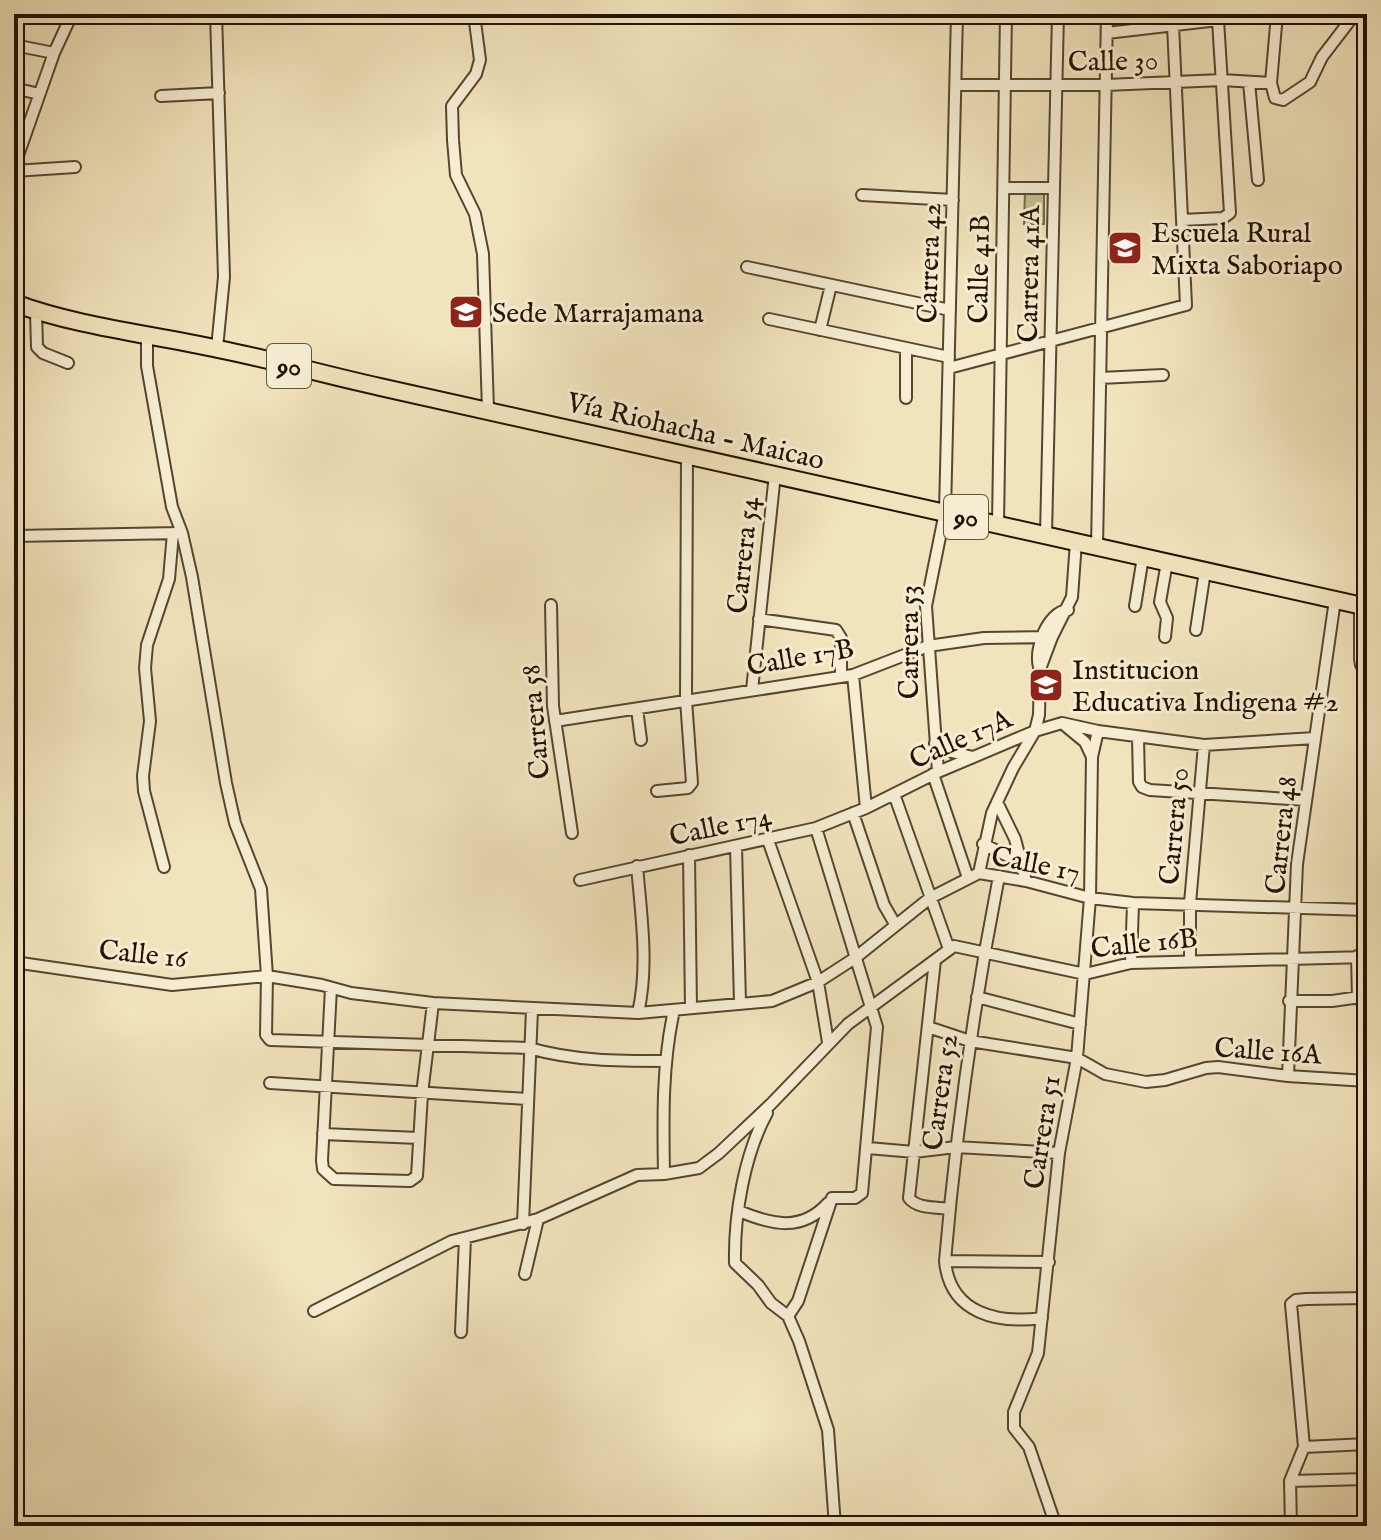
<svg xmlns="http://www.w3.org/2000/svg" width="1381" height="1540" font-family="'IM FELL English',serif">
	<rect width="100%" height="100%" fill="#f1e3bc"/>
	<filter id="stains"><feTurbulence type="fractalNoise" baseFrequency=".0025" numOctaves="4"/><feColorMatrix values="0 0 0 0 .2 0 0 0 0 .09 0 0 0 0 .02 0 0 0 .5 -.17"/></filter>
	<radialGradient id="worn" r=".72"><stop offset=".6" stop-color="#630" stop-opacity="0"/><stop offset="1" stop-color="#630" stop-opacity=".3"/></radialGradient>
	<path fill="#c2c18c" stroke="#726a46" stroke-width="2" d="M1025,192H1044V224H1024Z"/>
	<g fill="none" stroke-linecap="round" stroke-linejoin="round">
		<g stroke="#56462f" stroke-width="14">
			<path id="minor" d="M216,14L224,277L217,348
				M474,14L480,60L476,74L452,106L453,140L456,175L475,214L483,254L488,410
				M1277,14L1271,83L1275,98L1283,100L1310,82L1322,57L1355,14
				M1107,33L1218,20L1230,213L1223,218L1182,220
				M14,45L54,53
				M1249,82L1258,180
				M956,85H1106L1222,80L1271,83
				M14,88L39,94
				M161,96L219,93
				M14,167L54,53L72,14
				M14,171L75,167
				M1004,188H1054
				M862,195L953,200
				M747,267L950,310
				M36,311L37,347L43,353L68,363
				M769,319L949,357
				M820,330L831,285
				M147,336V366L172,507L182,533L192,577L226,783L235,823L261,889L267,976L266,1035L270,1040L529,1048C574,1061 618,1061 665,1061
				M906,348V398
				M949,368L1186,305L1173,25
				M1100,378L1163,375
				M998,524L1006,14
				M1046,535L1058,14
				M14,536L180,533
				M1097,547L1107,14
				M551,605L553,706L572,833
				M1135,606L1143,557
				M1360,606V659L1361,665L1367,668
				M759,619L836,630L841,638V676
				M1196,630L1205,571
				M1165,637L1167,618L1160,602L1167,562
				M1039,667C1034,649 1047,612 1068,610
				M853,675L866,808
				M752,690L775,474
				M637,709L641,740
				M555,721L853,675L928,646L984,638L1052,637
				M1062,723L1085,742L1092,757
				M1138,737L1139,782L1142,787L1150,790L1306,800
				M935,743L952,752L973,757
				M938,772L926,606L945,512L957,14
				M933,774L968,878
				M657,791L688,788L692,783L686,700L687,454
				M894,794L949,949
				M997,802L1015,839L1026,881
				M853,813L884,905L895,924
				M768,840L818,982L828,1042
				M983,844L1022,863
				M736,847L740,1003
				M689,855L691,1008
				M637,866C641,914 649,966 638,1013
				M164,867L144,791L143,776L150,721L145,668L147,645L169,579L173,533
				M979,873L992,813L1013,768L1035,731L1039,715L1040,669L1052,637L1072,597L1076,542
				M999,876C974,1004 956,1132 945,1261C950,1314 998,1324 1042,1318
				M580,880L816,828L866,808L938,772L1035,731L1062,723L1098,731L1204,745L1315,738
				M1357,956L1358,999
				M935,960L909,1198C917,1209 937,1207 950,1209
				M1190,960V903L1204,745
				M14,962L172,985L267,976L322,985L351,993L433,1003L638,1013L772,1001L818,982L855,958L930,898L979,873L1026,881L1090,898L1133,903L1367,910
				M1131,963L1133,903
				M331,988L322,1160L323,1169L334,1179L410,1181L417,1176L422,1094L433,1003
				M977,997L1080,1024
				M1289,1001H1332L1367,996
				M928,1027L970,1041L1077,1058L1105,1074L1146,1082L1165,1080L1206,1068L1218,1067L1288,1076L1367,1081
				M1288,1076L1297,864L1335,600
				M270,1083L527,1099
				M767,1113C744,1155 734,1216 735,1263L758,1285L771,1303L788,1316L799,1341L828,1430L835,1526
				M323,1134L419,1138
				M868,1148L914,1152L956,1147L1059,1153
				M664,1174C663,1118 662,1065 674,1010
				M739,1211C772,1225 802,1232 828,1203
				M523,1224L532,1010
				M945,1261L1049,1262
				M525,1274L538,1219
				M314,1311L452,1241L538,1219L637,1175L664,1174L699,1168L719,1153L771,1104L848,1024L954,946L1085,974L1131,963L1367,957
				M788,1316L798,1301L832,1198H855L862,1193L877,1027L816,828
				M461,1332L465,1238
				M1304,1447L1367,1444
				M1290,1481L1367,1479
				M1056,1526L1029,1447L1014,1428V1412L1038,1353L1059,1153L1077,1058L1090,898L1092,757L1098,731
				M1291,1526L1290,1481L1304,1447L1291,1304L1296,1300L1306,1299L1367,1298
				M1303,1526L1367,1524"/>
		</g>
		<g stroke="#231200" stroke-width="20">
			<path id="trunk" d="M14,303C79,327 150,334 218,349C273,360 326,375 380,387L1367,607"/>
		</g>
		<use href="#minor" stroke="#f6edd3" stroke-width="10"/>
		<use href="#trunk" stroke="#f1e3bc" stroke-width="16"/>
	</g>
	<defs>
		<g id="school-square" transform="scale(1.8)"><rect x="-9" y="-9" width="18" height="18" rx="4" fill="#8f2418" stroke="#f6edd3"/><path d="M0-5L7-2L0 1L-7-2ZM-4 1L0 2.5L4 1V4Q0 6-4 4Z" fill="#fff"/></g>
	</defs>
	<g fill-rule="evenodd">
		<use href="#school-square" x="1125" y="248"/>
		<use href="#school-square" x="466" y="312"/>
		<use href="#school-square" x="1046" y="685"/>
	</g>
	<g text-anchor="middle" stroke-width="6" stroke-linejoin="round" paint-order="stroke">
		<g fill="#f6edd3" stroke="#62543f" stroke-width="2">
			<rect x="267" y="344" width="44" height="44" rx="6"/>
			<rect x="944" y="495" width="44" height="44" rx="6"/>
		</g>
		<g font-size="26" font-weight="bold" fill="#231200">
			<text x="289" y="375">90</text>
			<text x="966" y="526">90</text>
		</g>
		<g font-size="28" fill="#231200" stroke="#f6edd3">
			<text transform="translate(1113 60) rotate(-1)" y="10">Calle 30</text>
			<text transform="translate(928 263) rotate(-88)" y="10">Carrera 42</text>
			<text transform="translate(978 269) rotate(-89)" y="10">Calle 41B</text>
			<text transform="translate(1028 274) rotate(-89)" y="10">Carrera 41A</text>
			<text transform="translate(696 430) rotate(13)" y="10">Vía Riohacha - Maicao</text>
			<text transform="translate(742 555) rotate(-84)" y="10">Carrera 54</text>
			<text transform="translate(908 642) rotate(-90)" y="10">Carrera 53</text>
			<text transform="translate(800 656) rotate(-10)" y="10">Calle 17B</text>
			<text transform="translate(534 722) rotate(-95)" y="10">Carrera 58</text>
			<text transform="translate(960 738) rotate(-24)" y="10">Calle 17A</text>
			<text transform="translate(720 825) rotate(-12)" y="10">Calle 174</text>
			<text transform="translate(1173 826) rotate(-85)" y="10">Carrera 50</text>
			<text transform="translate(1280 835) rotate(-84)" y="10">Carrera 48</text>
			<text transform="translate(1036 863) rotate(11)" y="10">Calle 17</text>
			<text transform="translate(1144 942) rotate(-6)" y="10">Calle 16B</text>
			<text transform="translate(143 953) rotate(6)" y="10">Calle 16</text>
			<text transform="translate(1268 1050) rotate(4)" y="10">Calle 16A</text>
			<text transform="translate(939 1092) rotate(-82)" y="10">Carrera 52</text>
			<text transform="translate(1041 1132) rotate(-81)" y="10">Carrera 51</text>
		</g>
		<g font-size="28" fill="#231200" stroke="#f6edd3" text-anchor="start">
			<text x="1151" y="242">Escuela Rural<tspan x="1151" dy="32">Mixta Saboriapo</tspan></text>
			<text x="492" y="322">Sede Marrajamana</text>
			<text x="1072" y="679">Institucion<tspan x="1072" dy="32">Educativa Indigena #2</tspan></text>
		</g>
	</g>
	<rect width="1381" height="1540" fill="none" stroke="#f1e3bc" stroke-width="48"/>
	<rect x="16" y="16" width="1349" height="1508" fill="none" stroke="#231200" stroke-width="4"/>
	<rect x="24" y="24" width="1333" height="1492" fill="none" stroke="#231200" stroke-width="2"/>
	<rect width="100%" height="100%" filter="url(#stains)"/>
	<rect width="100%" height="100%" fill="url(#worn)"/>
</svg>
